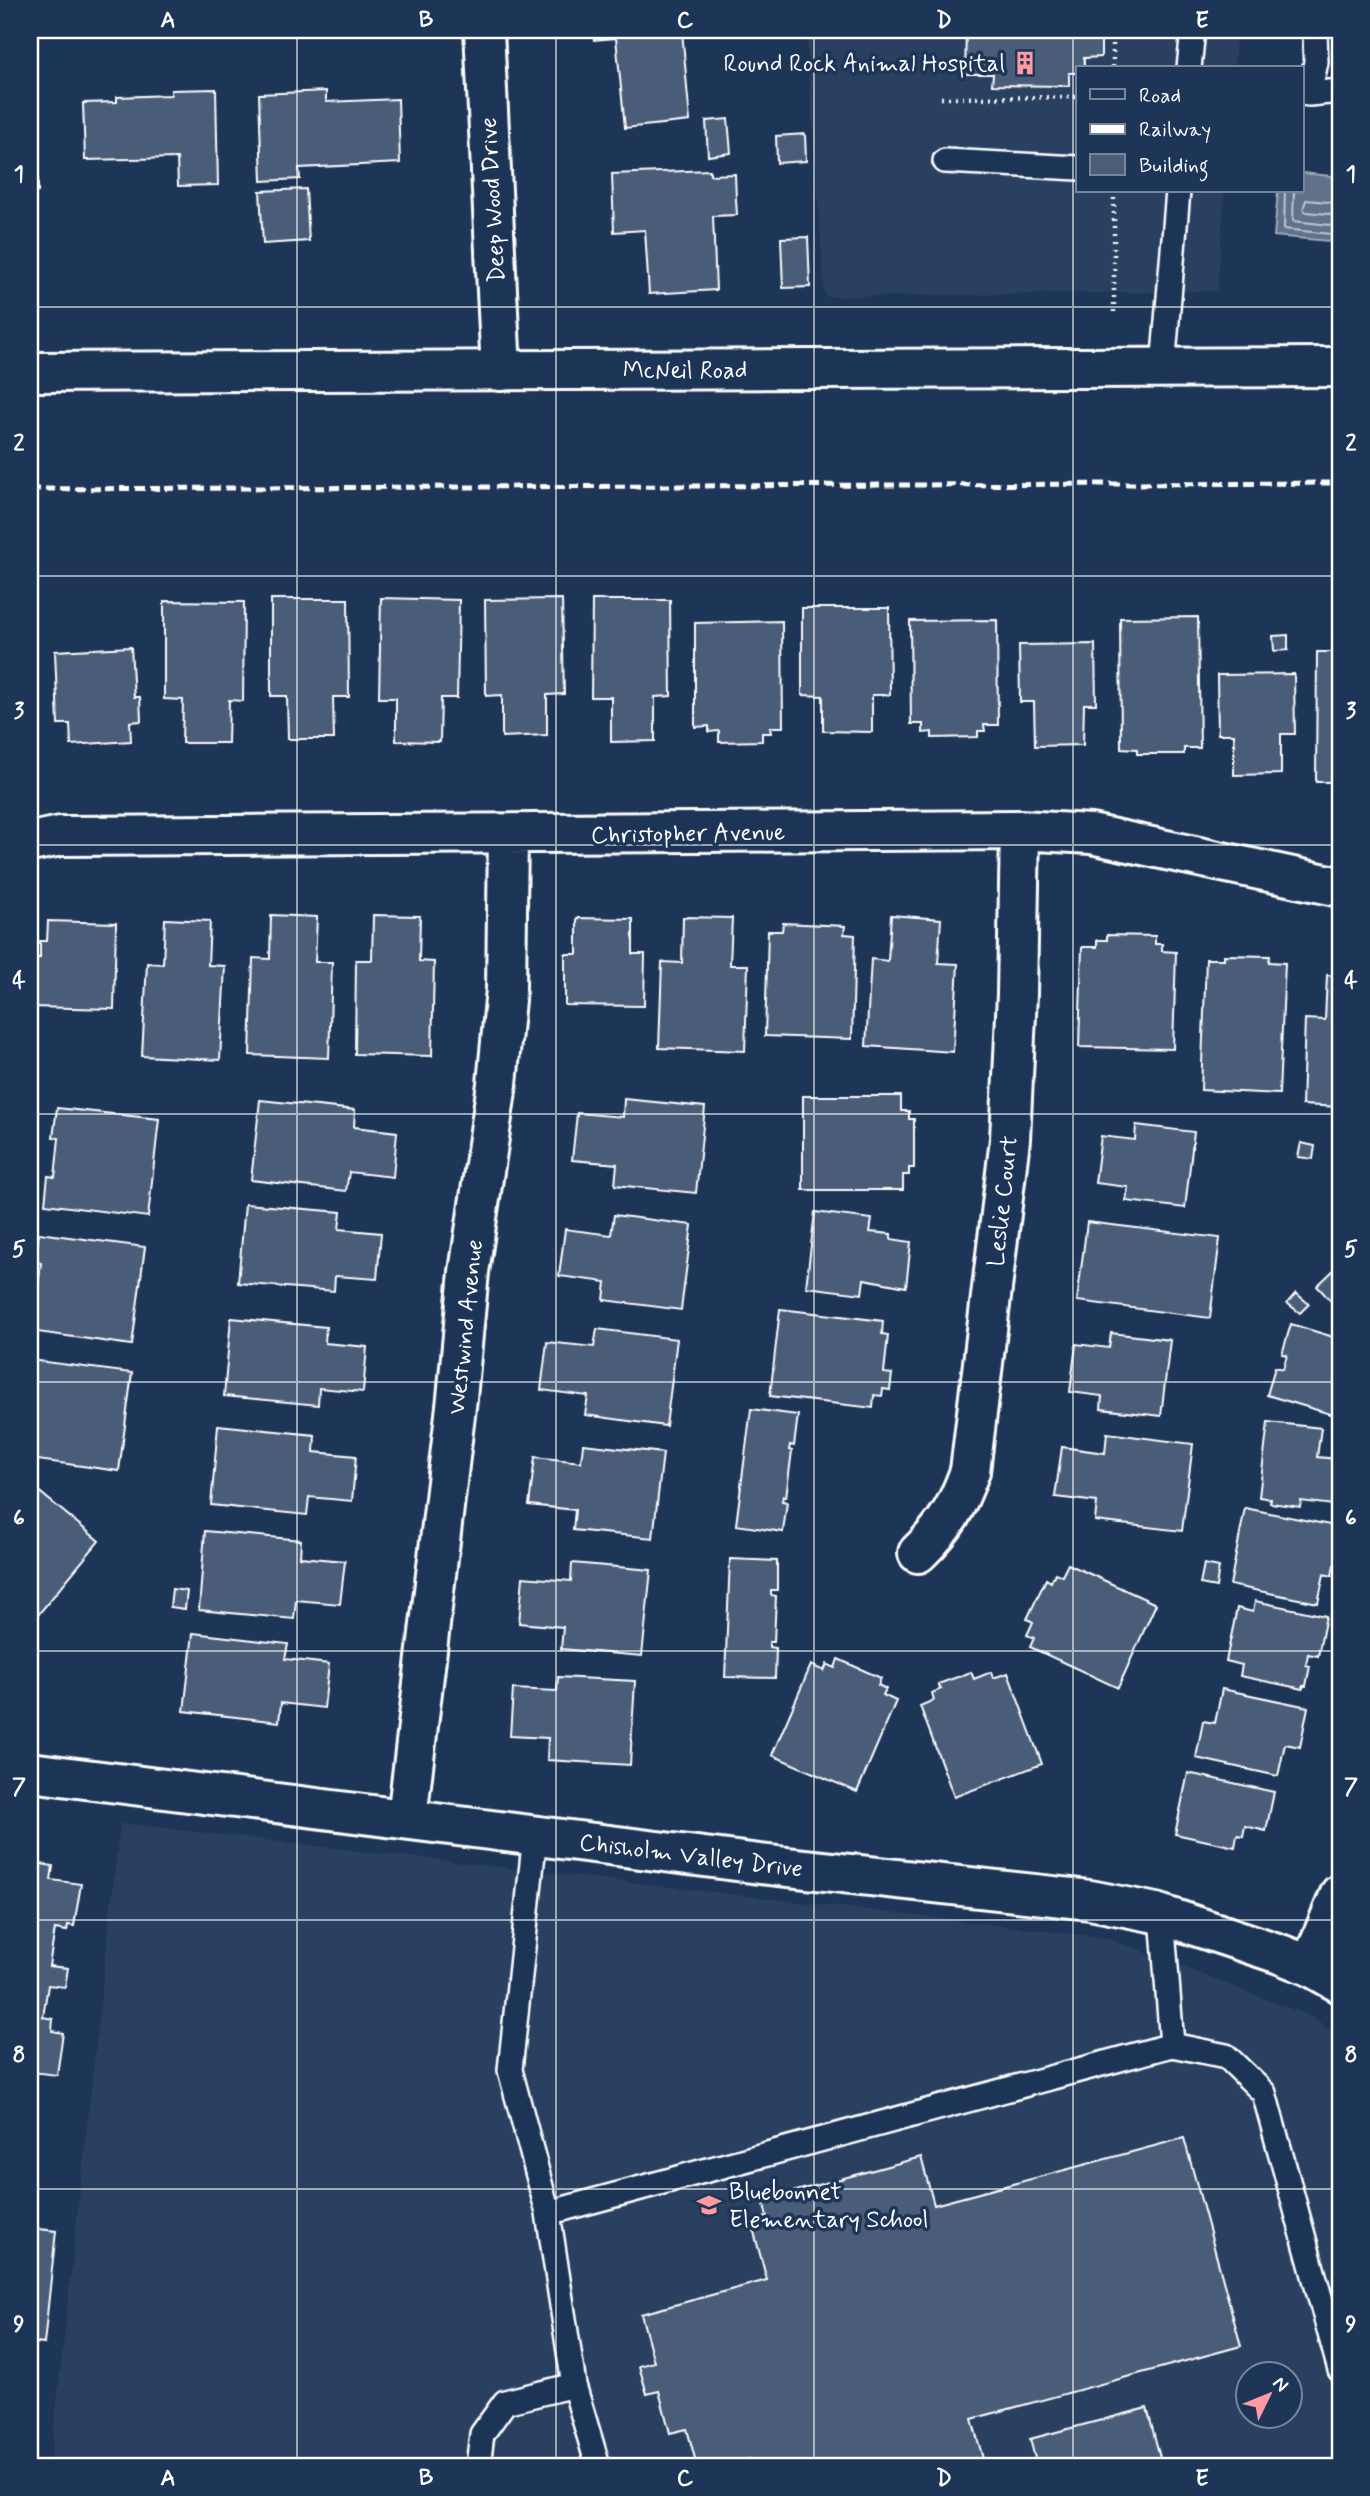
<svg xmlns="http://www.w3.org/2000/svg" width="1370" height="2496" font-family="Mynerve,sans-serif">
	<rect width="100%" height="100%" fill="#1d3557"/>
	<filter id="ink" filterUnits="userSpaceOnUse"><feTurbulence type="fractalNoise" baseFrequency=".0143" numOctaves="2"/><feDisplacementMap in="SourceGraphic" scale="14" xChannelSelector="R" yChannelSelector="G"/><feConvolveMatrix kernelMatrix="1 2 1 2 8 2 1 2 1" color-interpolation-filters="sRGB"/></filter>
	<g filter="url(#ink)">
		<path fill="#2a4161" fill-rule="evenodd" d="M806,30H1237L1234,68H1078V191H1225L1217,291L825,297Z
			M120,1823L1108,1938L1310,2016L1340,2037V2466H50ZM1248,2374H1290V2416H1248Z"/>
		<path fill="#617289" stroke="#a0aab8" stroke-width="2" d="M1302,173L1340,177V242L1274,236L1278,191H1302Z"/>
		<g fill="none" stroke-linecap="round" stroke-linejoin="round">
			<path stroke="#c0c7d0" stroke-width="2" d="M1285,191L1284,229L1340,235
				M1294,191L1293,221L1340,226
				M1340,203L1306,200L1303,209L1306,212L1340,215"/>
		</g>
		<path fill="#4a5d79" stroke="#fff" stroke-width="2" d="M593,30H682L690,121L625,128L616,38L594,40Z
			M966,30H1101V57L1084,58V68H1078V73H1069V86L992,85L993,74H965Z
			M216,89L218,185L178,186L177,158L85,160L83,103L117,102V97L171,95V90Z
			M326,91V102L398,99L400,163L299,168L300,179L262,181L259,94Z
			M30,108H38V192H30Z
			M728,119L731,153L708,156L706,121Z
			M805,134L806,161L777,163L776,136Z
			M710,170V175L735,174L736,199L737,215L713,216L716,290L649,294L645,230L614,232L612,174Z
			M306,189L309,241L263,244L260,191Z
			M808,237L810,287L783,288L781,238Z
			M381,598L459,600L457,698H441L440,742L396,741V698H379Z
			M271,599H348L349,697H333L334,739H288L287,696H271Z
			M562,599L564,694L547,695V735L502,737V695L486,696L485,600Z
			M592,600H670L671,696L655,697V741L611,742V697H591Z
			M164,601L244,602L243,701L229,700L228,743H182L183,700L164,699Z
			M802,608H889L890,695H872V732L823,731V696L802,695Z
			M1198,617L1200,748H1184V754H1137V749L1121,748L1120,618Z
			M997,620L998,725H984L985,731H978V737L932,738V732L923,733V724H911L910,621Z
			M782,621L783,727H770L771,733H762V741L719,742V731L709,732V726L695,727V623Z
			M1288,635V650L1274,651L1273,636Z
			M1095,644L1096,704H1084L1083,745L1035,746L1034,702H1020L1019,645Z
			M131,647L134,697H140L141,721L130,722L131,741L71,745L70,724H58L55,651Z
			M1317,652H1340V787H1336V782H1316Z
			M1294,674L1295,734H1281V774L1234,775V734H1218L1217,675Z
			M271,915L317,917L315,962H332L329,1058L250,1055L253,958L270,959Z
			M373,915L420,916L419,961L434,962L432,1056L355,1054L356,960H372Z
			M891,915L941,919L938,963L958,964L953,1052L866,1046L871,959L888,961Z
			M683,917L732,918L730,965H748L745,1051L659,1048L662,962L682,963Z
			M577,918L633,919V954H645L644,1006L565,1005V954H577Z
			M165,919L210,921L208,965L225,966L220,1060L142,1056L147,963L163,964Z
			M48,921L116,923L114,1009L31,1007L32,957L40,958V941H47Z
			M783,923L845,926L844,934L855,935L852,1039L765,1036L768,931H782Z
			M1107,935L1155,936V944H1162V951L1176,952L1173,1049L1079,1047L1082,947H1097V940H1107Z
			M1224,955L1270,956L1269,962L1285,963L1279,1094L1201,1090L1206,959H1224Z
			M1327,975L1340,976V1107L1302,1105L1305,1019L1325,1020Z
			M803,1096H901V1111H909V1119H914V1168H909V1175H903V1190H803Z
			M624,1099L705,1107L696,1193L615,1185L617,1164L572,1160L577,1113L623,1117Z
			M260,1100L355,1110L354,1127L397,1132L393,1177L349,1172L346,1191L251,1180Z
			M57,1108L159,1119L148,1217L45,1204L48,1176L55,1177L59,1138L53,1137Z
			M1136,1125L1194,1132L1185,1208L1126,1201L1128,1187L1095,1183L1101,1136L1135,1140Z
			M1301,1143L1315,1146L1313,1159L1298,1157Z
			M245,1204L341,1212L339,1229L381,1233L377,1279L335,1276L334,1291L238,1283Z
			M815,1212L872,1219L870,1232L891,1234V1239L911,1242L906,1287L864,1279L862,1294L806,1287Z
			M614,1215L692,1225L681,1310L604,1300L606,1282L559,1276L565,1229L611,1235Z
			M1087,1222L1220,1238L1210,1318L1077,1301Z
			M39,1233L145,1247L132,1345L30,1331L31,1301H36L41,1263L35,1262Z
			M1340,1264V1311L1317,1286Z
			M1296,1293L1309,1304L1300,1313L1287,1303Z
			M780,1309L883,1321L882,1334L888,1335L884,1373L892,1374L890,1390L883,1389L882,1396L874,1395L873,1408L770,1396Z
			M231,1318L326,1327L325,1343L367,1347L363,1392L319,1388L318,1405L224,1396Z
			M1291,1324L1340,1339V1404L1337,1416L1267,1395L1275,1367L1283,1369L1287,1355L1282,1354Z
			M597,1329L677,1339L666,1426L585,1415L588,1396L541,1390L547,1342L594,1347Z
			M1111,1333L1170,1340L1161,1416L1101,1409L1102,1396L1070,1392L1076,1344L1109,1348Z
			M30,1360L132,1373L119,1471L30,1459Z
			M751,1409L798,1415L794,1446L790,1445L789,1450L792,1451L786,1497L783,1496L782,1501L787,1502L783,1532L736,1525Z
			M1268,1422L1321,1428L1317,1457L1338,1459L1333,1505L1301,1501L1300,1507L1270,1503L1271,1499L1259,1497Z
			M218,1425L315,1435L314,1452L356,1456L352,1501L309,1497L307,1515L211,1505Z
			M1107,1433L1193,1444L1182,1531L1095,1521L1097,1502L1055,1497L1062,1447L1105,1453Z
			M583,1444L663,1453L653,1538L573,1530L575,1510L529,1505L535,1457L581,1462Z
			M30,1484L99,1541L38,1615L30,1609Z
			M1245,1508L1340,1527V1566L1334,1565L1332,1576L1324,1574L1318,1603L1230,1585Z
			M205,1531L301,1540L300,1557L345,1561L340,1604L296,1600L294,1619L199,1610Z
			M730,1559L777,1561V1590H771V1595L776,1596L774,1642H769V1647L776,1648L775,1678L725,1677Z
			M572,1563L651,1570L642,1656L561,1649L563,1627L519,1623L523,1577L571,1581Z
			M1068,1564L1156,1604L1118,1688L1030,1647L1034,1638L1027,1635L1033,1622L1027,1619L1046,1579L1051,1582L1055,1573L1062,1576Z
			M1204,1564L1219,1567L1216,1587L1200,1584Z
			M172,1589L187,1591L185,1609L170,1607Z
			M1255,1601L1326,1616L1318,1656L1308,1654L1306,1665L1310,1666L1306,1686H1303V1689L1240,1676L1242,1665L1226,1661L1237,1608L1253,1612Z
			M193,1633L288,1644L285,1659L329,1664L324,1708L281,1703L279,1722L184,1711Z
			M838,1659L881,1678L878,1685L886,1689L883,1695L896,1701L857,1792L772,1755L811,1665L824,1671L827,1664L835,1668Z
			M971,1672L974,1679L991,1672L993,1678L1008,1673L1042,1764L954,1797L920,1706L934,1700L932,1693L941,1689L938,1684Z
			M558,1677L635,1681L630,1765L547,1760L548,1738L510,1736L513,1689L557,1691Z
			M1222,1689L1308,1707L1300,1747L1285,1744L1278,1776L1196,1758L1203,1721L1215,1723Z
			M1188,1773L1274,1792L1266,1831L1245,1826L1243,1836L1237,1835L1235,1847L1175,1834Z
			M30,1862L53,1866L51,1880L81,1884L74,1926L68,1925L67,1931L55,1929L49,1966L68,1968L65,1987L48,1985L43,2017L53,2019L52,2031L63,2033L57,2075L32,2072L30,2084Z
			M1184,2138L1241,2346L972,2419L985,2466H751L749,2459L722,2466H697L687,2429L670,2433L659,2391L647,2394L639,2366L654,2362L641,2314L767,2280L751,2221L767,2217L763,2200L921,2157L934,2205Z
			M30,2228L56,2231L44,2344L30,2342Z
			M1147,2408L1161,2461L1141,2466H1037L1030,2439Z"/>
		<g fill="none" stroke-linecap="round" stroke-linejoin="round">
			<g stroke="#fff" stroke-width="28">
				<path id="service" d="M1189,68L1193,30
					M1302,93L1309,94L1316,62L1315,30
					M1309,94L1340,91
					M945,161L1078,168
					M1163,368L1178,191
					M535,1835L510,2070L548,2213L574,2385L598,2466
					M1162,1915L1172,2045
					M548,2213L1172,2045L1226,2056L1264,2093L1340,2370
					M478,2466L482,2434L505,2402L574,2385"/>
			</g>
			<g stroke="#fff" stroke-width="44">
				<path id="minor" d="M30,842L61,836L1020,830L1091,834L1340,887
					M918,1553C947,1525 956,1509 970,1471L1010,1139L1017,994L1020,830
					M407,1818L457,1398L469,1272L497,1084L506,989L508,835
					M1310,1966L1340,1894"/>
			</g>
			<g stroke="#fff" stroke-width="44">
				<path id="tertiary" d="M484,30L501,371
					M30,1772L760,1864L1090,1900L1156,1913L1280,1954L1310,1966L1340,1983"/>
			</g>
			<g stroke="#fff" stroke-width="44">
				<path id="secondary" d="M30,372L1340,367"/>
			</g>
			<path stroke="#fff" stroke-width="4.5" stroke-dasharray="2 5" stroke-linecap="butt" d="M1113,30V68
				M941,98L1078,97
				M1114,191V316"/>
			<use href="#service" stroke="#1d3557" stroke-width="23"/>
			<use href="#minor" stroke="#1d3557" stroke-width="38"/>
			<use href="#tertiary" stroke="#1d3557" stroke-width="38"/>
			<use href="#secondary" stroke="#1d3557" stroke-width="38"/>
			<path stroke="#fff" stroke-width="5" stroke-dasharray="10 5" stroke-linecap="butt" d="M30,489L1340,483"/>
		</g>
	</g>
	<path fill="none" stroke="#fff" stroke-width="2" stroke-opacity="0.55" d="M297,30V2466M556,30V2466M814,30V2466M1073,30V2466M30,307H1340M30,576H1340M30,845H1340M30,1114H1340M30,1382H1340M30,1651H1340M30,1920H1340M30,2189H1340"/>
	<defs>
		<g id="building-bare" transform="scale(1.89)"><path d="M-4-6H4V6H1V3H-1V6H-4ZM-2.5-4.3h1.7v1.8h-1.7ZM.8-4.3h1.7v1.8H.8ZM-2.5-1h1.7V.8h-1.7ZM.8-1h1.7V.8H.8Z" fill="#ff9aa2" stroke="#1d3557" stroke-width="2.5" paint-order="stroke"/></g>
		<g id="school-bare" transform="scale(1.89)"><path d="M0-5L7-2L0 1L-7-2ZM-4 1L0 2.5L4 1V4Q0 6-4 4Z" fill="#ff9aa2" stroke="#1d3557" stroke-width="2.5" paint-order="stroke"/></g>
	</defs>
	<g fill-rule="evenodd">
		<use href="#building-bare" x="1025" y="63"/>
		<use href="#school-bare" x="709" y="2205"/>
	</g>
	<g text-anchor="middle" stroke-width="7" stroke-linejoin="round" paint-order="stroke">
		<g font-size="24" fill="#fff" stroke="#1d3557" text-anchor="end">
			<text x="1005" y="71">Round Rock Animal Hospital</text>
			<text x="729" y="2199" text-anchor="start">Bluebonnet<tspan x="729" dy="28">Elementary School</tspan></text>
		</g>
		<g font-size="24" fill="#fff" stroke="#1d3557">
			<text transform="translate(492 200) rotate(-93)" y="8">Deep Wood Drive</text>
			<text x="685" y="378">McNeil Road</text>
			<text transform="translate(688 833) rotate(-1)" y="8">Christopher Avenue</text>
			<text transform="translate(1002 1201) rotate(-84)" y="8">Leslie Court</text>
			<text transform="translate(465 1327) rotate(-84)" y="8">Westwind Avenue</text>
			<text transform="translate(691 1855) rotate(7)" y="8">Chisholm Valley Drive</text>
		</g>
	</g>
	<rect width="1370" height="2496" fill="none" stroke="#1d3557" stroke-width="77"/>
	<rect x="1076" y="66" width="228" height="126" fill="#1d3557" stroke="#77869a" stroke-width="2"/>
	<rect x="1090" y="89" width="35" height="10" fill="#1d3557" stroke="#77869a" stroke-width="2"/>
	<text x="1139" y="102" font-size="21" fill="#ffffff">Road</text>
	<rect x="1090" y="124" width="35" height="10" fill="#ffffff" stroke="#77869a" stroke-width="2"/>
	<text x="1139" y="136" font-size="21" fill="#ffffff">Railway</text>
	<rect x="1090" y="154" width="35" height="21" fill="#4a5d79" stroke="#77869a" stroke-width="2"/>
	<text x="1139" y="172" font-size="21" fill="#ffffff">Building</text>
	<g transform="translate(1269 2395) rotate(47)"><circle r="33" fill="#1d3557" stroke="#77869a" stroke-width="2"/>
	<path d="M0-5L12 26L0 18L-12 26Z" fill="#ff9aa2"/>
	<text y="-10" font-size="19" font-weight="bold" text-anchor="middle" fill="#ffffff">N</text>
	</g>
	<rect x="38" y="38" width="1294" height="2420" fill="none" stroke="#fff" stroke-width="2.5"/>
	<g font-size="23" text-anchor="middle" font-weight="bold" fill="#fff">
		<text x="168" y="27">A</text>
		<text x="426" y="27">B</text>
		<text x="685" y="27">C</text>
		<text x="944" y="27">D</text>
		<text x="1202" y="27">E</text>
		<text x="19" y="181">1</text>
		<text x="1351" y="181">1</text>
		<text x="19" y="450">2</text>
		<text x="1351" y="450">2</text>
		<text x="19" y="718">3</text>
		<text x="1351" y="718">3</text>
		<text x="19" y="987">4</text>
		<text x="1351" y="987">4</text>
		<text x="19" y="1256">5</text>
		<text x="1351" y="1256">5</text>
		<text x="19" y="1525">6</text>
		<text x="1351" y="1525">6</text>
		<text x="19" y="1794">7</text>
		<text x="1351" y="1794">7</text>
		<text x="19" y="2062">8</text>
		<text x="1351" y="2062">8</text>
		<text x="19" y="2331">9</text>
		<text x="1351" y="2331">9</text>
		<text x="168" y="2485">A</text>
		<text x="426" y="2485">B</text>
		<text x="685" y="2485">C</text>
		<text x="944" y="2485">D</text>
		<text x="1202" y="2485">E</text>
	</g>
</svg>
